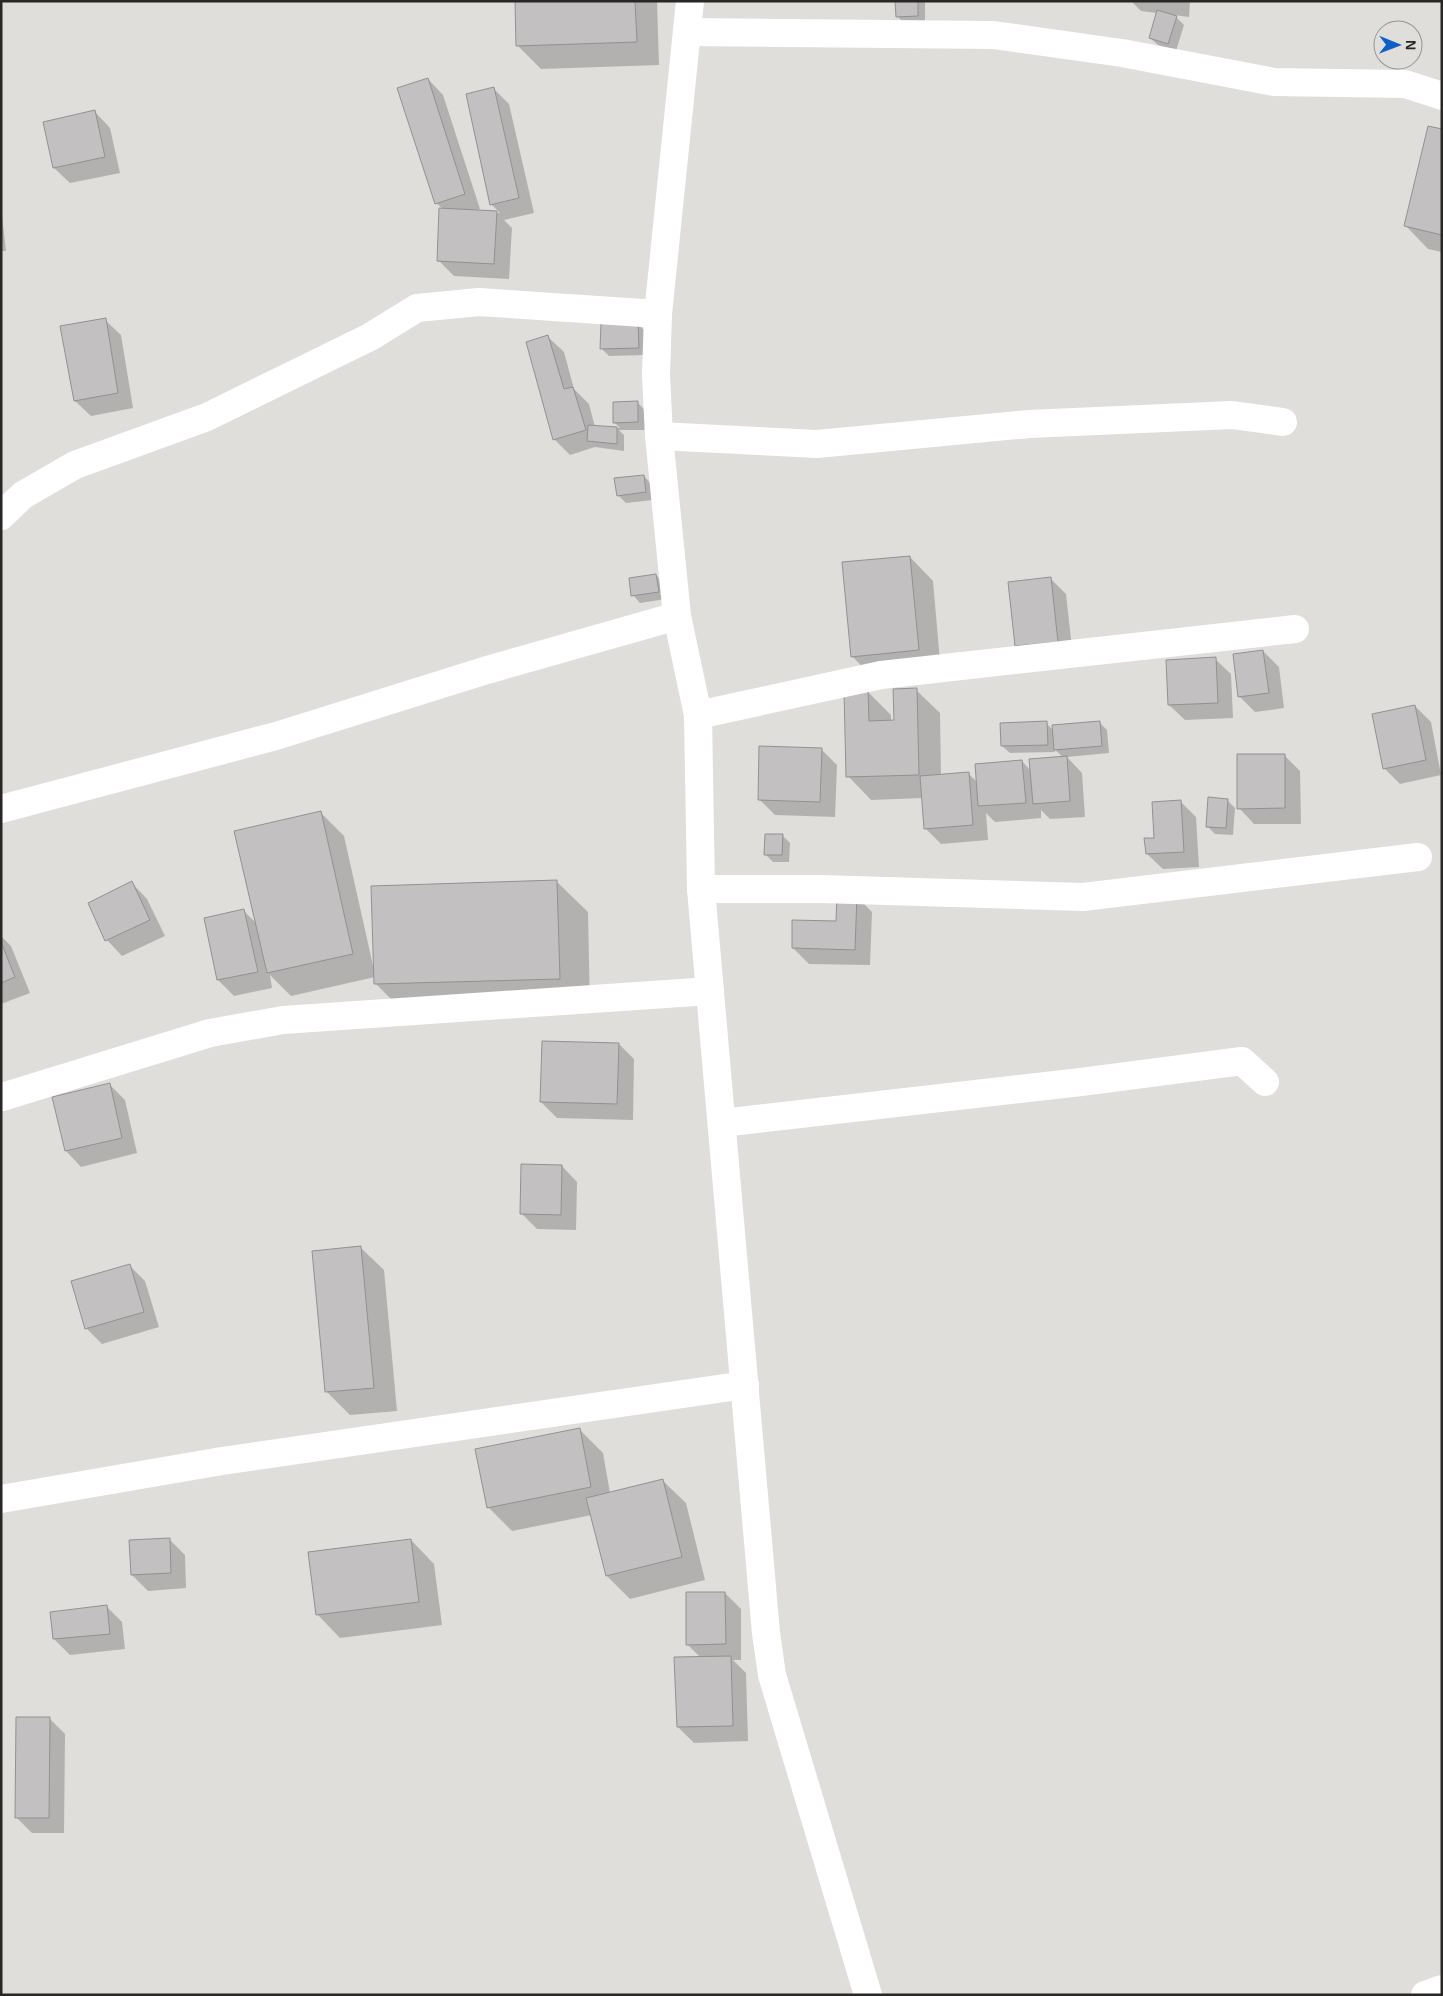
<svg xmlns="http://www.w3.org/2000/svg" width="1443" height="1996" font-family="Arial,sans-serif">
	<rect width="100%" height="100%" fill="#e0dedb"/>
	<path fill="#0003" d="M516,1H657L659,65L541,69L517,45Z
		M897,1H925V24H905L897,16Z
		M1131,1H1190L1189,17L1174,15L1184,25L1176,51L1158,45L1150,38L1157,13L1141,11Z
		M428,79L443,95L480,209L475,211L500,213L491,204L494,89L509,104L534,213L504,220L512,228L509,279L454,276L438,260L443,209L436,203Z
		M95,112L110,128L120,173L70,183L54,168Z
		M1442,130V252L1428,249L1405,225Z
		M1,207L6,251H1Z
		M105,320L121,335L133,408L91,416L75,401Z
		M638,324L645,331L646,355L609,356L601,348Z
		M548,337L564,352L574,389L589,404L595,427L620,428L614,422L638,403L645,410V430H619L624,435V451L595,447L570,455L554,439Z
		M644,476L651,484L653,500L626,503L618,495Z
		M910,557L933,581L941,673L875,680L852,656Z
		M656,575L663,583L666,599L640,603L633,595Z
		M1051,579L1066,594L1073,657L1032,662L1016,646Z
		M1263,651L1279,667L1284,708L1255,712L1239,696Z
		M1215,659L1231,674L1233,718L1185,720L1169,705Z
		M916,690L940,713L941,776L969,774L977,782L1022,761L1031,771L1063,757L1054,749L1055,752L1010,753L1002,746L1046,723L1053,730L1099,722L1107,730L1109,753L1067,757L1082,773L1085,817L1050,819L1041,810V818L995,822L986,813L988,840L941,844L925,828L923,798L871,800L848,776L867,691L891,715V721H895Z
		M1415,706L1431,722L1441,775L1400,784L1384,768Z
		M821,749L837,765L835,817L775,815L759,799Z
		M1284,755L1300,771L1301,824H1254L1239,808Z
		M1227,800L1235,808L1233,835L1215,834L1207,826Z
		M1181,802L1196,817L1199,867L1163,869L1147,854Z
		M320,812L344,836L374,970L557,882L588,912L590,1009L406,1014L376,984L375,977L291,996L270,975L272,988L234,996L218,980L206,919L244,911L256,923Z
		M782,835L790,843L789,862H773L765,854Z
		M132,883L147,899L165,936L122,956L107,940L89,903Z
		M856,896L872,912L870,965L809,964L793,948L838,922Z
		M1,936L11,946L30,993L1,1004Z
		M619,1044L634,1059L633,1120L557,1118L541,1102Z
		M109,1084L125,1100L137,1153L81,1167L66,1151L53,1098Z
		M562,1166L577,1182L576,1230L537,1229L521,1213Z
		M360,1247L384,1270L397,1411L350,1415L327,1392Z
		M129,1265L145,1281L159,1327L102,1344L86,1328Z
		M579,1429L603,1453L610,1493L662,1480L686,1503L705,1580L630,1599L607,1576L592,1515L512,1531L488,1507Z
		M169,1539L185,1555L186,1588L148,1591L132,1575Z
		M411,1540L434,1564L442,1625L340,1638L317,1614Z
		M725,1593L741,1609V1660H733L746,1673L748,1741L694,1743L678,1727L701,1658L687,1644Z
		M106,1606L122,1622L125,1649L70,1655L54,1639Z
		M49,1718L65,1734L64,1833H32L16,1817Z"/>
	<path fill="#c3c0c2" stroke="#939093" d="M515,1H635L637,42L516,46Z
		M895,1H918V16L896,17Z
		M1157,10L1177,16L1168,44L1149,38Z
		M428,78L465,194L435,204L397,88Z
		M494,87L519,198L490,205L466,94Z
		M95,110L105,157L53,168L43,122Z
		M1428,126L1442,129V235L1404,226Z
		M439,208L497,211L494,264L437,261Z
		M106,318L118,393L74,401L60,326Z
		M601,323H638L639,348L600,349Z
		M548,335L564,389L573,387L586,430L553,440L526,342Z
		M638,401V422L613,423V402Z
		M588,425L617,427V444L587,441Z
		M644,475L646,492L617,496L614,478Z
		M910,556L919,650L851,657L842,562Z
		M656,574L659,592L631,596L629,578Z
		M1051,577L1058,642L1015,646L1008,582Z
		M1263,650L1269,693L1238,697L1233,654Z
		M1216,657L1218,703L1168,705L1166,660Z
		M917,688L919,775L846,777L844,691L868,690L869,721L894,720L893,689Z
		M1415,705L1426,760L1383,769L1372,714Z
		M1047,721L1048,745L1001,746L1000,723Z
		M1100,721L1102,746L1054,750L1052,725Z
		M759,746L822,748L820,802L758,800Z
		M1237,754H1285V808L1237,809Z
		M1067,756L1070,801L1033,804L1029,759Z
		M1022,760L1026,803L978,806L975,764Z
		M969,772L973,825L924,829L920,776Z
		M1208,797L1228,799L1226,828L1206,827Z
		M1181,800L1184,852L1146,854L1144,838H1154L1152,802Z
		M321,811L353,954L267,973L234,831Z
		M765,834H783L782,855H764Z
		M557,880L560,979L374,984L371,886Z
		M132,881L150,920L105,941L88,903Z
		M837,895H857L855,950L792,948V920L836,921Z
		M244,909L258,972L217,980L204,918Z
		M1,942L15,977L1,983Z
		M542,1041L619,1043L617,1104L540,1102Z
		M110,1083L122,1138L65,1151L52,1097Z
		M521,1164L562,1165L561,1215L520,1214Z
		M361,1246L374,1388L325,1392L312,1251Z
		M130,1264L144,1312L85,1329L71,1281Z
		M580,1428L591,1487L487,1508L475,1449Z
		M663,1479L682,1557L606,1576L586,1498Z
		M170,1538L171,1573L131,1575L129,1540Z
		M411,1539L419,1602L316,1615L308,1552Z
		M686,1592H725L726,1644L686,1645Z
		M107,1605L110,1634L53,1639L50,1612Z
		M731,1656L733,1726L677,1727L674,1657Z
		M16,1717H50L49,1818H15Z"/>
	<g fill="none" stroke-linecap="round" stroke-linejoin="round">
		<path stroke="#fff" stroke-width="28" d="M687,32L993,35L1122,53L1274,82L1405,84L1442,96
			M659,436L817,444L1029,424L1232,415L1283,422
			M1,516L23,495L75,465L207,417L370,337L417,308L479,302L658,314
			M698,715L881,675L1295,629
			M1,809L276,736L487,670L677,616
			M701,889H821L1083,897L1418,857
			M2,1097L210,1033L283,1020L710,991
			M722,1123L1081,1082L1242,1061L1265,1082
			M1,1499L222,1461L745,1385
			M1425,1995L1442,1989"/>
		<path stroke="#fff" stroke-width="28" d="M690,1L658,314L656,375L659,436L677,616L698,715L701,889L766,1633L772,1675L868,1995"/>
	</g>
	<rect width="1443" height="1996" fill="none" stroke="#282726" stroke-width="5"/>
	<g transform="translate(1398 45) rotate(91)"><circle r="24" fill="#e0dedb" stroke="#969593"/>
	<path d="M0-4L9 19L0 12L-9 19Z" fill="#0f5fc9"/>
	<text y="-8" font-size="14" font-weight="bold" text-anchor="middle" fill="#282726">N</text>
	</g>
</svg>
